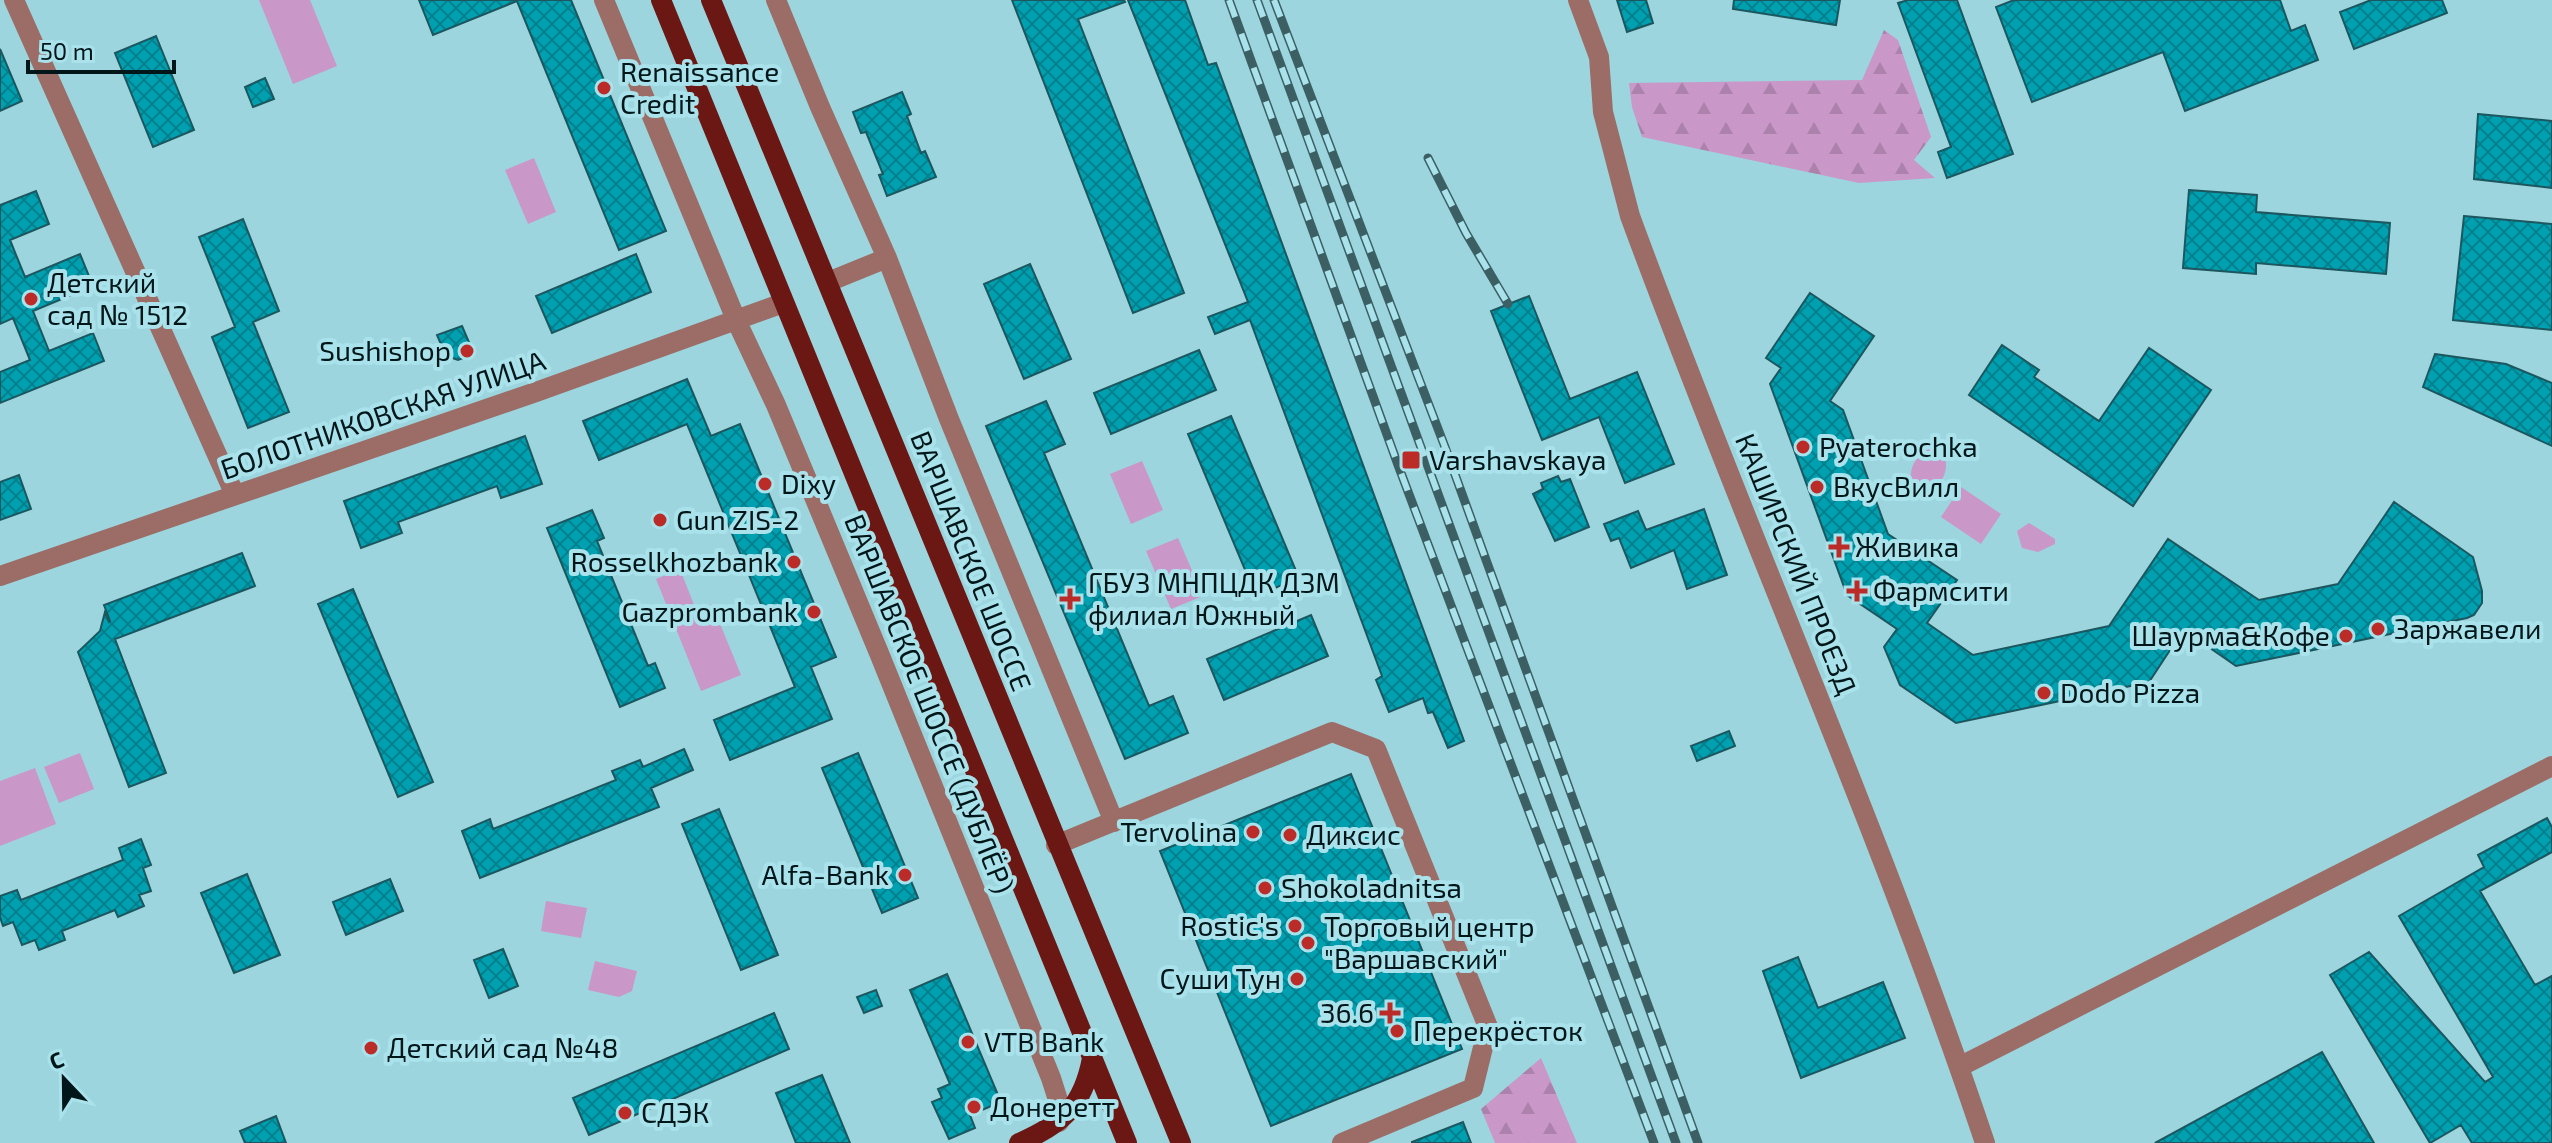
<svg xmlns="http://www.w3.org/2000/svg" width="2552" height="1143" font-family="'Exo 2',sans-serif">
	<defs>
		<pattern id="forest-firs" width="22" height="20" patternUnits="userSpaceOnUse" patternTransform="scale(2)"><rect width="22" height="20" fill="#ca97c9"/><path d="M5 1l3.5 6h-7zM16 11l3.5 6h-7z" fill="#ac81ac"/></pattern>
		<pattern id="building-cross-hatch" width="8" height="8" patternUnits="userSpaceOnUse" patternTransform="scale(2)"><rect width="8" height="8" fill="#01a0b0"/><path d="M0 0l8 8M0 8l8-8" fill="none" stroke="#01818e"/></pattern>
	</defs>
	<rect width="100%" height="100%" fill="#9cd5dd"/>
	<path fill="#ca97c9" d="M259,0H310L337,66L293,84Z
		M534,158L556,212L528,224L505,170Z
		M1933,447L1945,457C1950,477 1936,491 1918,497C1904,477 1911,456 1933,447Z
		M1142,461L1163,510L1131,524L1110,474Z
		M1961,487L2001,514L1981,544L1941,517Z
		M2029,523L2055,539V544L2038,552L2022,548L2017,531Z
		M1178,538L1203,596L1171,609L1146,551Z
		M680,569L696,610L712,604L741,675L701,691L656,579Z
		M80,753L94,789L59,803L44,767Z
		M35,768L56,824L0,846V781Z
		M546,901L587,908L581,938L541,931Z
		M595,961L637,971L632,991L619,997L588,990Z"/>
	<path fill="url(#forest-firs)" d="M1884,30L1898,40L1931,137L1914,160L1935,178L1859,183L1642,137L1632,107L1629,83L1862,80Z
		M1541,1058L1577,1143H1495L1481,1109Z"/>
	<path fill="url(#building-cross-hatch)" stroke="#1c565e" stroke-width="2" d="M419,0H571L666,231L619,250L517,1L433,35Z
		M1012,0H1124L1125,2L1078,19L1184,293L1133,313Z
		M1128,0H1185L1208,65L1216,63L1464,741L1448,748L1433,712L1428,713L1423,698L1389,712L1376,680L1382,676L1250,320L1215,334L1208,317L1248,302Z
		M1617,0H1646L1653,23L1627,32Z
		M1734,0H1840L1836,25L1733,9Z
		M1908,0H1957L2013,154L1947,178L1938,152L1951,147L1898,3Z
		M2014,0H2280L2291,31L2305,25L2318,60L2185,111L2163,52L2032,102L1996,7Z
		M2371,0H2442L2447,13L2354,49L2340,12Z
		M156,36L194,130L153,147L115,53Z
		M0,49L22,101L0,111Z
		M265,78L274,99L253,107L245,87Z
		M902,92L911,114L907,116L921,153L925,151L936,177L887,196L879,175L883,174L866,132L861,133L853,112Z
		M2478,114L2552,121V188L2474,179Z
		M2189,190L2257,195L2256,212L2390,223L2386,274L2256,263V274L2183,268Z
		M36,191L49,224L10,240L25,277L80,254L93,286L33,311L49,351L93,333L104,361L0,403V372L30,360L13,318L0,324V205Z
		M2464,216L2552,224V330L2453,320Z
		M243,219L279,311L253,322L289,412L248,428L212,337L235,327L199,237Z
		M636,254L651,292L552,333L536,296Z
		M1030,264L1071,359L1024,379L984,284Z
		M1810,293L1874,336L1830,401L1843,410L1888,534L1957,580L1927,623L1973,655L2109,626L2168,539L2259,600L2338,584L2394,502L2473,557L2482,591V603L2474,615L2467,618L2236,666L2194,637L2188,646L2178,638L2149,682L1956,723L1900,685L1884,647L1897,629L1847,595L1770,384L1781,368L1766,358Z
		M1529,296L1570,399L1637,372L1674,464L1625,483L1599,417L1542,440L1491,311Z
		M462,326L474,354L458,360L446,356L437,335Z
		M2002,345L2039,370L2034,377L2099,421L2149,348L2211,390L2133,506L1969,395Z
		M1199,350L1216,390L1111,434L1094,393Z
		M2435,354L2506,364L2552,383V446L2423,387Z
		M687,379L711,436L740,424L836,657L811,667L832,719L730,760L714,720L795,687L687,424L599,460L583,421Z
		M1046,401L1065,444L1044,453L1149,706L1173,696L1188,733L1125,759L986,426Z
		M1231,416L1299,578L1256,596L1188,434Z
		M525,436L542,484L501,498L497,486L398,522L402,533L361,548L344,501Z
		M19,475L31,509L0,520V482Z
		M1558,476L1561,482L1570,479L1589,527L1555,541L1533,494L1543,489L1541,483Z
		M1704,509L1727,575L1687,589L1674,550L1631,568L1619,538L1611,541L1604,524L1638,511L1646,530Z
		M592,510L604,538L597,541L648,666L655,663L665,688L620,707L547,528Z
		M242,553L255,586L115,639L166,773L129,787L78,652L100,631L105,612L109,622L110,621L104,605Z
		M353,589L433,782L398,797L318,604Z
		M1311,615L1328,656L1224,700L1207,659Z
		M1729,731L1735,746L1697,761L1691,746Z
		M684,749L693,770L651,788L659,807L480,878L462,831L490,819L493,829L616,780L612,771L640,760L643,767Z
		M858,753L918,898L882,913L822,768Z
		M1351,774L1462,1049L1271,1126L1160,851Z
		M719,809L778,955L741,970L682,824Z
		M2547,818L2552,827V852L2480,891L2535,985L2552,976V1143H2472L2461,1125L2430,1143L2330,975L2369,952L2485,1082L2493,1077L2399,916L2484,867L2478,855Z
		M141,839L151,865L143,868L151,891L139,895L144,906L118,917L115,910L62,931L65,940L39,950L35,940L22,945L13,922L3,926L0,917V896L17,890L21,900L123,860L119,848Z
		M247,874L280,955L234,973L201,893Z
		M390,879L403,911L346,935L333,902Z
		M503,949L518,986L489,998L474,960Z
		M1798,957L1818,1008L1883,982L1905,1038L1801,1078L1763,971Z
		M947,974L1001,1102L970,1115L975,1128L949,1139L932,1102L942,1098L938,1089L950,1084L910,990Z
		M876,990L882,1006L864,1013L857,997Z
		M774,1013L789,1049L589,1135L573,1098Z
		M2322,1052L2374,1143H2155Z
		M822,1075L850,1143H796L776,1093Z
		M276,1116L286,1143H245L240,1131Z
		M1463,1122L1471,1143H1412V1142Z"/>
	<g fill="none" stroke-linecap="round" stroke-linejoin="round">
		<path stroke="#9c6c66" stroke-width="20" d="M14,0L235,495
			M604,0L737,322L776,405L879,653L1051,1078L1058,1100L1059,1122
			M776,0L820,107L887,258L949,419L1114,822
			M1578,0L1599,57L1603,112L1630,216C1744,527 1880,829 1985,1143
			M828,282L887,258
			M0,576L536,392L783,303
			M1056,845L1332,732L1376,749L1488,1027L1473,1088L1342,1143
			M1959,1067L2552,766"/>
		<path stroke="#6b1815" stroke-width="20" d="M661,0L1127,1143
			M711,0C869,380 1021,763 1181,1143
			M1019,1143C1062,1124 1083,1107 1092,1058"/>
		<g stroke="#3c5f64" stroke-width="9">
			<path id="rail" d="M1229,0L1398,465L1654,1143
				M1257,0L1676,1143
				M1274,0L1445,447L1698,1143
				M1428,158L1466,233L1508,304"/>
		</g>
		<use href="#rail" stroke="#a9e2eb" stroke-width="6" stroke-dasharray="18" stroke-linecap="butt"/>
	</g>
	<g fill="#bb2c29" stroke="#a9e2eb" stroke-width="3">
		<circle cx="604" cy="88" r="8"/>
		<circle cx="31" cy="299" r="8"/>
		<circle cx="467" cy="351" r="8"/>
		<circle cx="1803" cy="447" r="8"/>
		<rect x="1401" y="450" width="20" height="20" rx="4"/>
		<circle cx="765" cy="484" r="8"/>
		<circle cx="1817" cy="487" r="8"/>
		<circle cx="660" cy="520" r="8"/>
		<path d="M1835 535h8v8h8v8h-8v8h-8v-8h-8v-8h8z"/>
		<circle cx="794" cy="562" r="8"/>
		<path d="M1853 579h8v8h8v8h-8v8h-8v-8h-8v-8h8z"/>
		<path d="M1066 587h8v8h8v8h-8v8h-8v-8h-8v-8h8z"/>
		<circle cx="814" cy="612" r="8"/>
		<circle cx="2378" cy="629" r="8"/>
		<circle cx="2346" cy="636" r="8"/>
		<circle cx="2044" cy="693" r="8"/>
		<circle cx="1253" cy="832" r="8"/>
		<circle cx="1290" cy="835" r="8"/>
		<circle cx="905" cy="875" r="8"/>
		<circle cx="1265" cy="888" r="8"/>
		<circle cx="1295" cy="926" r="8"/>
		<circle cx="1308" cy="943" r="8"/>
		<circle cx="1297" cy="979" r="8"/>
		<path d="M1386 1001h8v8h8v8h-8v8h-8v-8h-8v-8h8z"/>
		<circle cx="1397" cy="1031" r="8"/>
		<circle cx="968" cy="1042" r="8"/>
		<circle cx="371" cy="1048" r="8"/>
		<circle cx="974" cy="1107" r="8"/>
		<circle cx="625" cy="1113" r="8"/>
	</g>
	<g text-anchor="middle" stroke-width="8" stroke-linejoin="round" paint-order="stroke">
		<g font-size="28" fill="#011619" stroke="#a9e2eb" text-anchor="start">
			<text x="620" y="82">Renaissance<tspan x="620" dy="32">Credit</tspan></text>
			<text x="47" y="293">Детский<tspan x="47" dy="32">сад № 1512</tspan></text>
			<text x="451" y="361" text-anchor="end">Sushishop</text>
			<text x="1819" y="457">Pyaterochka</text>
			<text x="1429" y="470">Varshavskaya</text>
			<text x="781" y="494">Dixy</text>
			<text x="1833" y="497">ВкусВилл</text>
			<text x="676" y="530">Gun ZIS-2</text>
			<text x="1855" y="557">Живика</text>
			<text x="778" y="572" text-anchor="end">Rosselkhozbank</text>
			<text x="1088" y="593">ГБУЗ МНПЦДК ДЗМ<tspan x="1088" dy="32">филиал Южный</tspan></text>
			<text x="1873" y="601">Фармсити</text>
			<text x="798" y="622" text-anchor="end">Gazprombank</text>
			<text x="2394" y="639">Заржавели</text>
			<text x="2330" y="646" text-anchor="end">Шаурма&amp;Кофе</text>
			<text x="2060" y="703">Dodo Pizza</text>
			<text x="1237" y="842" text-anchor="end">Tervolina</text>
			<text x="1306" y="845">Диксис</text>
			<text x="889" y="885" text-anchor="end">Alfa-Bank</text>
			<text x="1281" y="898">Shokoladnitsa</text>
			<text x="1279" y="936" text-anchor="end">Rostic's</text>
			<text x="1324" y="937">Торговый центр<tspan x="1324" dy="32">"Варшавский"</tspan></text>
			<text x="1281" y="989" text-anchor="end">Суши Тун</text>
			<text x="1374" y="1023" text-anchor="end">36.6</text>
			<text x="1413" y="1041">Перекрёсток</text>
			<text x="984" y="1052">VTB Bank</text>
			<text x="387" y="1058">Детский сад №48</text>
			<text x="990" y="1117">Донеретт</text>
			<text x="641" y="1123">СДЭК</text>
		</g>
		<g font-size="28" fill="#011619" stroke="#a9e2eb">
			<text transform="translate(383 415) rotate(-19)" y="10">БОЛОТНИКОВСКАЯ УЛИЦА</text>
			<text transform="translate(971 561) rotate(68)" y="10">ВАРШАВСКОЕ ШОССЕ</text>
			<text transform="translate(1796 564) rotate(68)" y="10">КАШИРСКИЙ ПРОЕЗД</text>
			<text transform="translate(929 704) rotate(68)" y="10">ВАРШАВСКОЕ ШОССЕ (ДУБЛЁР)</text>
		</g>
	</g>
	<g transform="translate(64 1079) rotate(338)" stroke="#a9e2eb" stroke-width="6" paint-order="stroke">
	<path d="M0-6L14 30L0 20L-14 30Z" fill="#011619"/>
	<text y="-12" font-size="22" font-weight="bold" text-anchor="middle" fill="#011619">С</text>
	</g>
	<path d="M28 60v12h146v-12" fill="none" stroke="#011619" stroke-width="4"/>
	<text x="40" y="60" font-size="24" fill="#011619" stroke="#a9e2eb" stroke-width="6" paint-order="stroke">50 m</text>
</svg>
